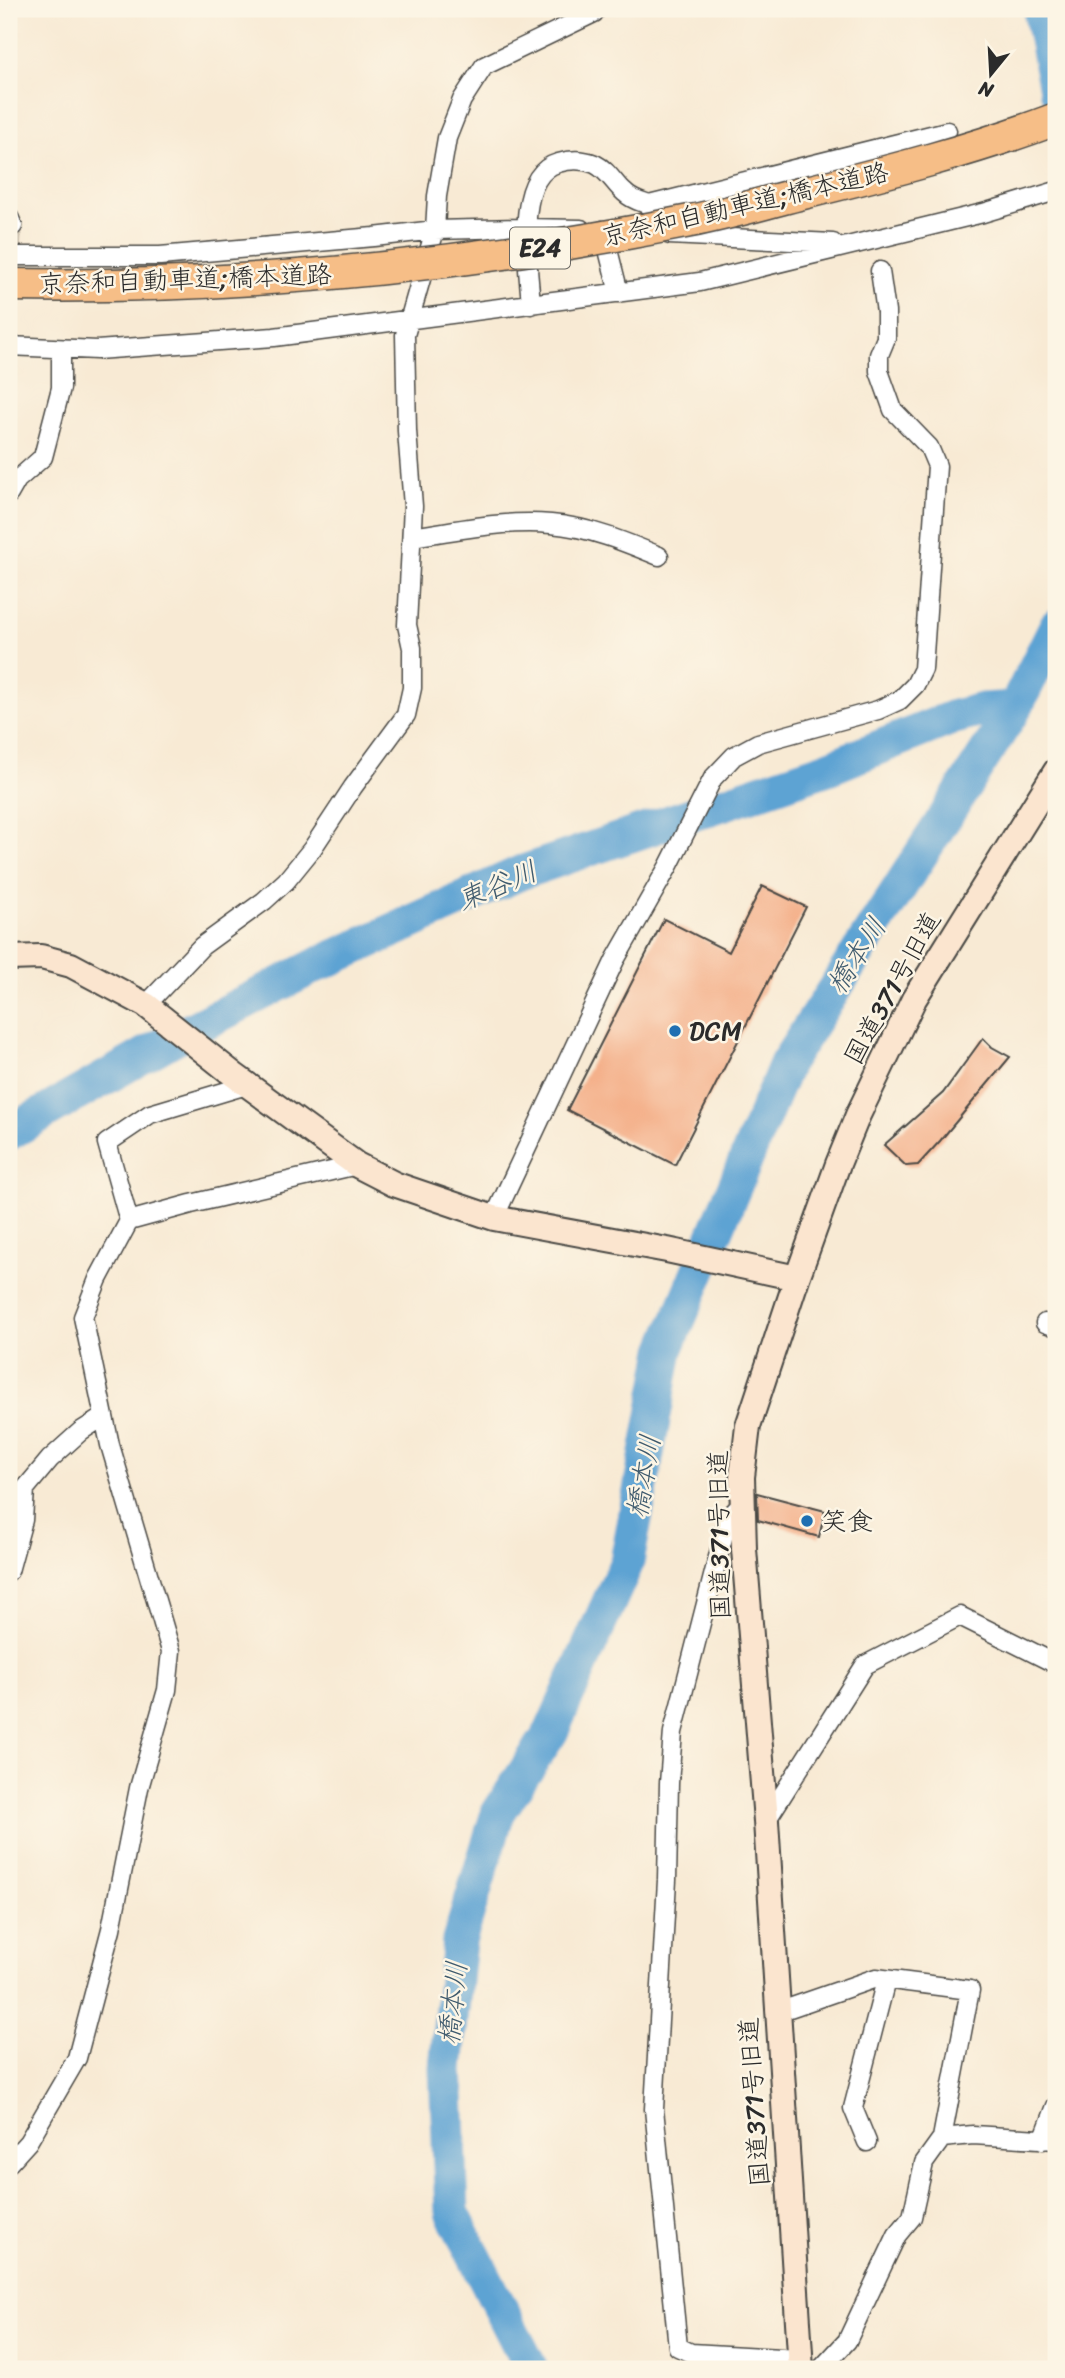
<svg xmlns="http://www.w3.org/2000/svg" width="1065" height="2378" font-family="Sriracha,'Klee One',sans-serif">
	<rect width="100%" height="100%" fill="#fcf5e5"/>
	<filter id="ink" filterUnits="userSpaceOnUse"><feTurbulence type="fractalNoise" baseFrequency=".0143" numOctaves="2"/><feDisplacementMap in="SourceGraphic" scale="14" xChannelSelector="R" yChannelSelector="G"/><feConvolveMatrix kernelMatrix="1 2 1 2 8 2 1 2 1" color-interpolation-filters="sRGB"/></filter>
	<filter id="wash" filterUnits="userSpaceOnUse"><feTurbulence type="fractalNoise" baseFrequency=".00686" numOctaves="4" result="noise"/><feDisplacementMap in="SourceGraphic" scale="28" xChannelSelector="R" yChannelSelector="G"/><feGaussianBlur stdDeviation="1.57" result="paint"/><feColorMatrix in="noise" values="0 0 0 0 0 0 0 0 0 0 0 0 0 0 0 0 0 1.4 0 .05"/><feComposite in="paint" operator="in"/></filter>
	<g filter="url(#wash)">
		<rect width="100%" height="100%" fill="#f8ead4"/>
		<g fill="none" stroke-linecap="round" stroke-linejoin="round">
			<path stroke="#5da3d3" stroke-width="35" d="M1040,9L1056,89
				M9,1133L173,1039L317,965L520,873L828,768L954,717L982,710L1015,708
				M531,2369L452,2212L446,2068L459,1941L498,1813L551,1732L627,1562L666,1350L786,1064L1015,708L1056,626"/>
		</g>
		<g id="blocks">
			<path fill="#f4b18b" d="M762,886L806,907L675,1165L567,1110L664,919L729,952Z
				M983,1038L992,1047L1010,1057L940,1141L918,1165L906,1166L884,1145L943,1093Z
				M757,1493L825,1511L819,1537L758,1520Z"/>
		</g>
	</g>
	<g filter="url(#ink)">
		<use href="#blocks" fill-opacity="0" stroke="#4a4844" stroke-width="2"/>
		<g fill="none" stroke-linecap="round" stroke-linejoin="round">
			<path stroke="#cfc4b2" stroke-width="18" stroke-dasharray="18 9" stroke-linecap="butt" d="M9,304L13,226"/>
			<g stroke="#4a4844" stroke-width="21">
				<path id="street" d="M9,217L13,226
					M603,230L619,293
					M669,235L833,243
					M9,256H160L374,237L435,230L522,228L581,229
					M531,305C529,268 512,176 558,163C571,159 583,159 595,164C609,171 614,184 625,193C632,200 641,202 649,205L947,131
					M9,346L97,350L274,337L700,282L983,213L1056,191
					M9,494L17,480L43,457L61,388V349
					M412,537C458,530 504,520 551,524C589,527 625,542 659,556
					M146,1005L202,946L264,901L286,881L312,849L353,787L406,715L412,688V648L407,625L413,506L407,431L405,335L435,230L437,196L447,138L462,100L484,66L594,13L596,9
					M494,1218L615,960L668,867L713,778L734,756L758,743L878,710L900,700L915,685L923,669L937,466L929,447L893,410L879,371V355L886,338V312L880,271
					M129,1221L107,1143L150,1114L247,1085
					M1045,1323L1056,1327
					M743,1503L728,1518L673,1732L669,1783L667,1880L654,2109L678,2347L691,2353L800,2359
					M9,1571L23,1520L25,1489L50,1459L81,1431L103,1417
					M766,1821L865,1665L960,1616L1056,1664
					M778,2012L876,1978L970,1990L942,2138
					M1043,2140L1056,2106
					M867,2142L853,2108L886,1980
					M9,2163L28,2142L77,2058L111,1929L139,1788L167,1690L171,1651L110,1445L83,1317L98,1279L129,1221L191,1204L357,1165
					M821,2369L847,2341L897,2235L912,2217L924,2163L942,2138L973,2135L1056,2140"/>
			</g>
			<g stroke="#4a4844" stroke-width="28">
				<path id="secondary" d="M9,958L41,957L71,965L146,1005L234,1075L357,1165L394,1184L494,1218L667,1250L797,1278
					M801,2369L766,1821L744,1549L742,1477L748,1426L797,1278L838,1164L858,1115L914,999L1056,771"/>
			</g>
			<use href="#street" stroke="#fff" stroke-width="18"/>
			<use href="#secondary" stroke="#fbe5cf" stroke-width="24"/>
			<g stroke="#4a4844" stroke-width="35" stroke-linecap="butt">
				<path id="highway-bridge" d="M9,285C238,289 465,266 690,221C727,214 763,203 799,194C885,173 974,150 1056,119"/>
			</g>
			<use href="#highway-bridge" stroke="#f6be87" stroke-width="32"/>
		</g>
	</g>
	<g fill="#1f6fb2" stroke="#fcf5e5" stroke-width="2.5">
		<circle cx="675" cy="1031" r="7"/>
		<circle cx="807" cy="1521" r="7"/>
	</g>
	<g text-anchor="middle" stroke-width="5" stroke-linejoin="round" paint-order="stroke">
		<rect fill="#fcf5e5" stroke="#6a6863" stroke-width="2" x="510" y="227.5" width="60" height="41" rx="5"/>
		<g font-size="24" font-weight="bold" fill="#2b2b2b">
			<text x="540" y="256">E24</text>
		</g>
		<g font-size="26" fill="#2b2b2b" stroke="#fcf5e5">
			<text transform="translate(745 204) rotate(-13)" y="9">京奈和自動車道;橋本道路</text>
			<text transform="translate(185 279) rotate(-2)" y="9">京奈和自動車道;橋本道路</text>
			<text transform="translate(892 988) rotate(-61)" y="9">国道371号旧道</text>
			<text transform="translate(719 1535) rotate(-91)" y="9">国道371号旧道</text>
			<text transform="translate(754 2102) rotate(-94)" y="9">国道371号旧道</text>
		</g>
		<g font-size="26" fill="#2b2b2b" stroke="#fcf5e5" text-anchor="start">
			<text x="689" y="1040">DCM</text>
			<text x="821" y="1530">笑食</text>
		</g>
		<g font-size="28" font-style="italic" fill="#3f5b6e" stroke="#fcf5e5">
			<text transform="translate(497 885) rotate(-23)" y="10">東谷川</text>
			<text transform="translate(856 955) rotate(-57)" y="10">橋本川</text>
			<text transform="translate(643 1476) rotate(-80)" y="10">橋本川</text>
			<text transform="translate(452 2003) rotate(-84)" y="10">橋本川</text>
		</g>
	</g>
	<rect width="1065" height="2378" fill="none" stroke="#fcf5e5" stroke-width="35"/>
	<g transform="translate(991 74) rotate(198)" stroke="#fcf5e5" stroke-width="5" paint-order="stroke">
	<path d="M0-5L12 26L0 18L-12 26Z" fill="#2b2b2b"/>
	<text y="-10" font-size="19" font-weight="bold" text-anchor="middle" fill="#2b2b2b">N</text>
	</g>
</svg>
